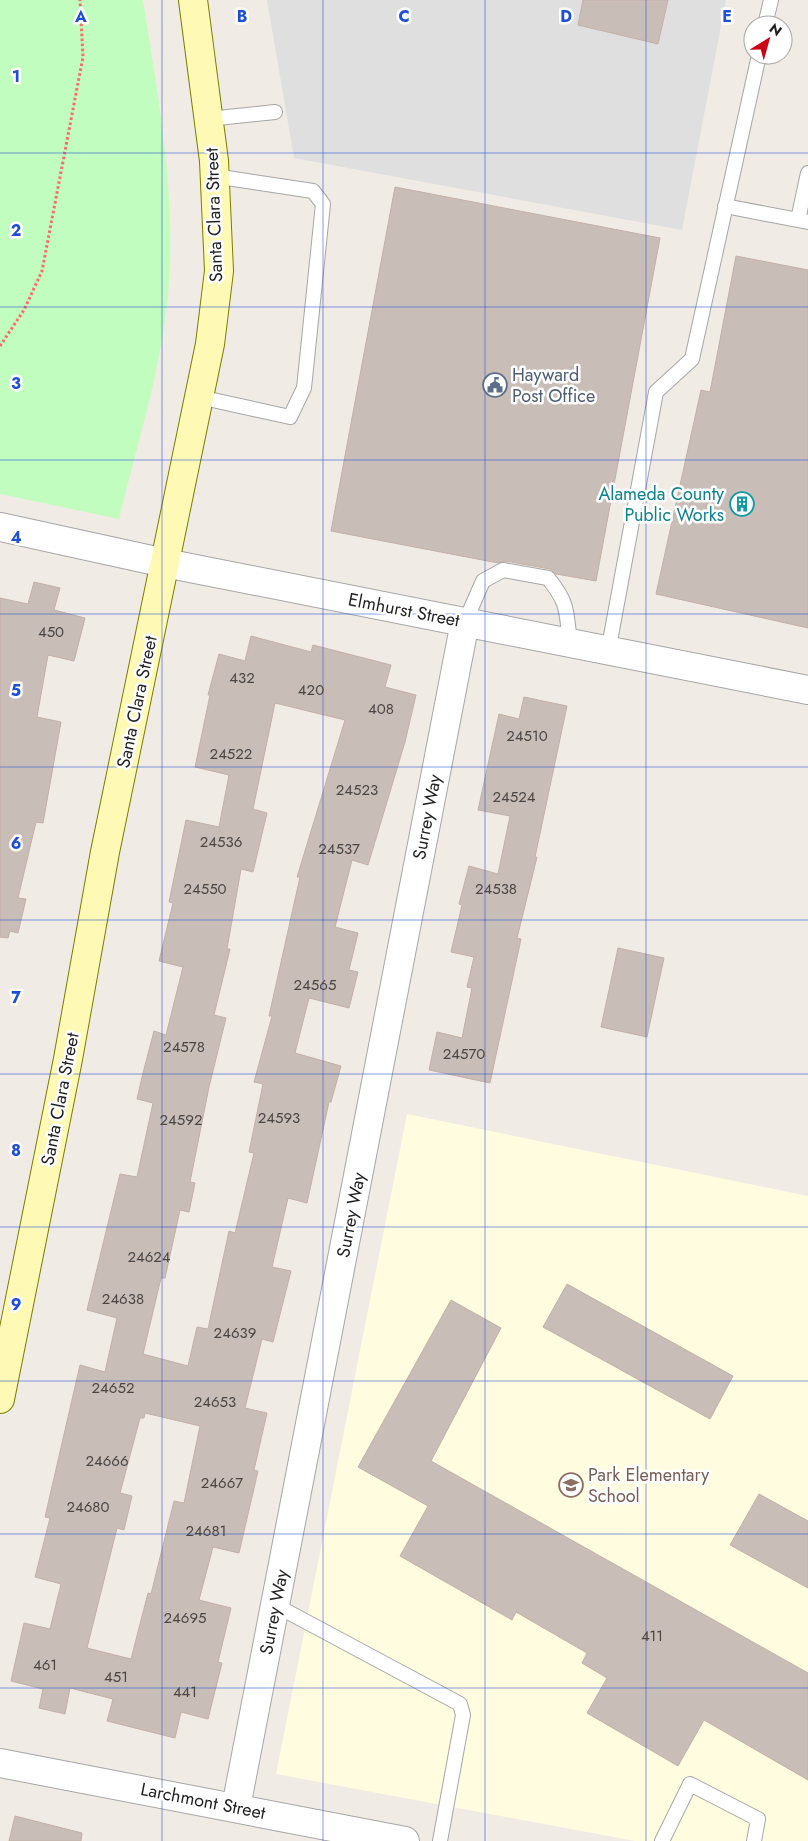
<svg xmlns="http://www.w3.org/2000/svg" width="808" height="1841" font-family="Jost,sans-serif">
	<rect width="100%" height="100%" fill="#f1ebe5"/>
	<path fill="#fffcdf" d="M407,1114L808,1196V1841H635L276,1774Z"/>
	<path fill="#c1fdbf" d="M0,0H143C158,96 177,196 168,294C161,370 137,445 119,519L0,494Z"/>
	<path fill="#dfdfdf" d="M267,0H583L578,25L658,44L668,0H726L682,230L294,158Z"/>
	<path fill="#c9bdb7" stroke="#c3b0a6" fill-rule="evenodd" d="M583,0H668L658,44L578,25Z
		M395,187L660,238L596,581L556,574L550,569L505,561L498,563L331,531Z
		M736,256L808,270V628L656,594L701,390L710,392Z
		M34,582L60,588L54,610L85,618L74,661L48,655L37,717L61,722L43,823L36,822L18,898L26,899L18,933L10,931L8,938L0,937V598L28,604Z
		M251,636L311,652L313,645L391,665L385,687L416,695L405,742L368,865L352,860L335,927L358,933L349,970L358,972L349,1008L309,998L295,1053L341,1066L331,1102H329L307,1203L288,1198L272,1267L291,1271L273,1342L262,1339L245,1408L267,1413L254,1470L258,1471L239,1553L213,1547L199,1600L231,1608L218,1662L222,1663L208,1719L181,1712L175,1738L107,1721L113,1699L70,1688L65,1714L39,1708L43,1689L11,1681L24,1623L50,1629L61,1584L35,1577L50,1518L45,1517L80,1365L105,1372L117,1318L87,1310L120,1174L137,1177L153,1103L137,1099L143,1073L154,1031L166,1035L183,967L159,961L173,903L169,902L186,820L219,827L229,775L195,767L210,695H208L219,654L245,661ZM275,703L345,720L297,877H300L269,1016H272L254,1082L263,1084L249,1152L254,1153L235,1233L229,1231L208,1329L197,1327L188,1366L143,1354L161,1278H165L180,1210L189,1212L195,1183L190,1182L209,1087L226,1018L214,1015L230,949H227L241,869L253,872L267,813L253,809ZM145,1413L200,1426L184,1503L174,1501L151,1594L148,1593L131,1659L87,1648L117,1528L124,1530L132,1496L120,1493L140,1418H144Z
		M524,697L567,706L535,857H537L517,938L521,939L490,1083L429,1070L437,1032L462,1038L472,988L467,987L474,957L451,952L462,905L459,904L469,866L498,874L510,816L478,810L499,714L519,719Z
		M618,948L664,958L647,1037L601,1027Z
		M567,1284L733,1376L710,1419L543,1327Z
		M451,1300L501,1328L431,1461L808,1673V1780L704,1720L678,1766L587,1713L607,1678L582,1663L587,1653L516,1612L512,1620L400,1556L428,1506L358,1467Z
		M759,1494L808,1521V1588L730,1545Z
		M15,1816L82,1833L81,1841H9Z"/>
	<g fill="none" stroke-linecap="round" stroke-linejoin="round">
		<g stroke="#a6a6a6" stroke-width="16">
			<path id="service" d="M765,25L771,0
				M208,119L275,112
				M725,206L808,222
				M798,220L808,173
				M199,397L290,417L304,388L323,204L313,191L214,176
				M465,622L483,581L503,570L548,578C569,604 566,611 570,643
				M608,652L656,392L692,359L759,55
				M275,1605L460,1704L463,1715L440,1841
				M662,1841L690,1784L758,1819L754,1841"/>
		</g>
		<g stroke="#a6a6a6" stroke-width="30">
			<path id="minor" d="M0,527L165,563L808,690
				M0,1763L405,1841
				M236,1807L465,622"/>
		</g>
		<g stroke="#7c7c00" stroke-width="30">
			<path id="secondary" d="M0,1399L68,1059L105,852L210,344L219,271L214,161L193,0"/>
		</g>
		<path stroke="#ff6768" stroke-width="3" stroke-dasharray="2.5 2.5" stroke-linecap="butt" d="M0,346L24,310L42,271L83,57L80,0"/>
		<use href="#service" stroke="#fff" stroke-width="14"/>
		<use href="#minor" stroke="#fff" stroke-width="28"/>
		<use href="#secondary" stroke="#fefab5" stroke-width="28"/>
	</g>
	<path fill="none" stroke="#1d4ed8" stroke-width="1" stroke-opacity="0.55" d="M162,0V1841M323,0V1841M485,0V1841M646,0V1841M0,153H808M0,307H808M0,460H808M0,614H808M0,767H808M0,920H808M0,1074H808M0,1227H808M0,1381H808M0,1534H808M0,1688H808"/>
	<defs>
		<g id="civic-ring" transform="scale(1.25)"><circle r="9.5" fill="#fff" stroke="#5c6f8a" stroke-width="1.5"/><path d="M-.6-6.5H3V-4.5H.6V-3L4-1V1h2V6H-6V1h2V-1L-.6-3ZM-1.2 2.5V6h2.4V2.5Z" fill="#5c6f8a"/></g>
		<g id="building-ring" transform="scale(1.25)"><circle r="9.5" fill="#fff" stroke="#0f9aa8" stroke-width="1.5"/><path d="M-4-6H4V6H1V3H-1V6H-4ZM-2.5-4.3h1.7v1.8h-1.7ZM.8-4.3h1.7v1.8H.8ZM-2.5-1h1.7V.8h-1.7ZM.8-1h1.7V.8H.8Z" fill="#0f9aa8"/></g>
		<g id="school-ring" transform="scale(1.25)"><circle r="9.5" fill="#fff" stroke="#8d6e63" stroke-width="1.5"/><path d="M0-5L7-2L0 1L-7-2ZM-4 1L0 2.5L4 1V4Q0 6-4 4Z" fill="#8d6e63"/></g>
	</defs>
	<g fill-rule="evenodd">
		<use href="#civic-ring" x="495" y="385"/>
		<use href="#building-ring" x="742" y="504"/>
		<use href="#school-ring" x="571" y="1485"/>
	</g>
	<g text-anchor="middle" stroke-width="5" stroke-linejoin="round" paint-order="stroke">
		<g font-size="15" fill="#4a4645">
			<text x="51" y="637">450</text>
			<text x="242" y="683">432</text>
			<text x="311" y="695">420</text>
			<text x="381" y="714">408</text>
			<text x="527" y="741">24510</text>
			<text x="231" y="759">24522</text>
			<text x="357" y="795">24523</text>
			<text x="514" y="802">24524</text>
			<text x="221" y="847">24536</text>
			<text x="339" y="854">24537</text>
			<text x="205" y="894">24550</text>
			<text x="496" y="894">24538</text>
			<text x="315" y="990">24565</text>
			<text x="184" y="1052">24578</text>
			<text x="464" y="1059">24570</text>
			<text x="279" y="1123">24593</text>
			<text x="181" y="1125">24592</text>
			<text x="149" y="1262">24624</text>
			<text x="123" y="1304">24638</text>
			<text x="235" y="1338">24639</text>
			<text x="113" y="1393">24652</text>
			<text x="215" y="1407">24653</text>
			<text x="107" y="1466">24666</text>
			<text x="222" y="1488">24667</text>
			<text x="88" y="1512">24680</text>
			<text x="206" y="1536">24681</text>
			<text x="185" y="1623">24695</text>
			<text x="652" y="1641">411</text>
			<text x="45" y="1670">461</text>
			<text x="116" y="1682">451</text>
			<text x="185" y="1697">441</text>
		</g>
		<g font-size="18" fill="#1f1f1f" stroke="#fff">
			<text transform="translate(214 215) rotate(-92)" y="6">Santa Clara Street</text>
			<text transform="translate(404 610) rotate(11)" y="6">Elmhurst Street</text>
			<text transform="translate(137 702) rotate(-78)" y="6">Santa Clara Street</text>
			<text transform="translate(427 817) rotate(-79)" y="6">Surrey Way</text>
			<text transform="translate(60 1099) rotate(-79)" y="6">Santa Clara Street</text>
			<text transform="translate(351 1215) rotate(-79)" y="6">Surrey Way</text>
			<text transform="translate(274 1612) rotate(-79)" y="6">Surrey Way</text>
			<text transform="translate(203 1801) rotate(11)" y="6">Larchmont Street</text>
		</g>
		<g font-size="18" fill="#4e5e75" stroke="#fff" text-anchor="start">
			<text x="512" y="381">Hayward<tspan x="512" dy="21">Post Office</tspan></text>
		</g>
		<g font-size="18" fill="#0d838f" stroke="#fff" text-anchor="end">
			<text x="724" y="500">Alameda County<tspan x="724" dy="21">Public Works</tspan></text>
		</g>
		<g font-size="18" fill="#785e54" stroke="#fff" text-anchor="start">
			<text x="588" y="1481">Park Elementary<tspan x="588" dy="21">School</tspan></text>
		</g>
	</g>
	<g font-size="16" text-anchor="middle" font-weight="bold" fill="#1d4ed8" stroke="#fff" stroke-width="5" stroke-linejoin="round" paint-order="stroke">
		<text x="81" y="22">A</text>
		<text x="242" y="22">B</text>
		<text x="404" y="22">C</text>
		<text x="566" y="22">D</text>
		<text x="727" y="22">E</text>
		<text x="16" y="82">1</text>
		<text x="16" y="236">2</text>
		<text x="16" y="389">3</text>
		<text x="16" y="543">4</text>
		<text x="16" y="696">5</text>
		<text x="16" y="849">6</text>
		<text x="16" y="1003">7</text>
		<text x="16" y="1156">8</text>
		<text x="16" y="1310">9</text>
	</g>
	<g transform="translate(768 40) rotate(37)"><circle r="24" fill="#ffffff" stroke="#a5a5a5"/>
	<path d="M0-4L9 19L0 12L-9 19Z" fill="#ce0016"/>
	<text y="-8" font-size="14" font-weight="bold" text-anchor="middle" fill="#1f1f1f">N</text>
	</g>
</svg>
